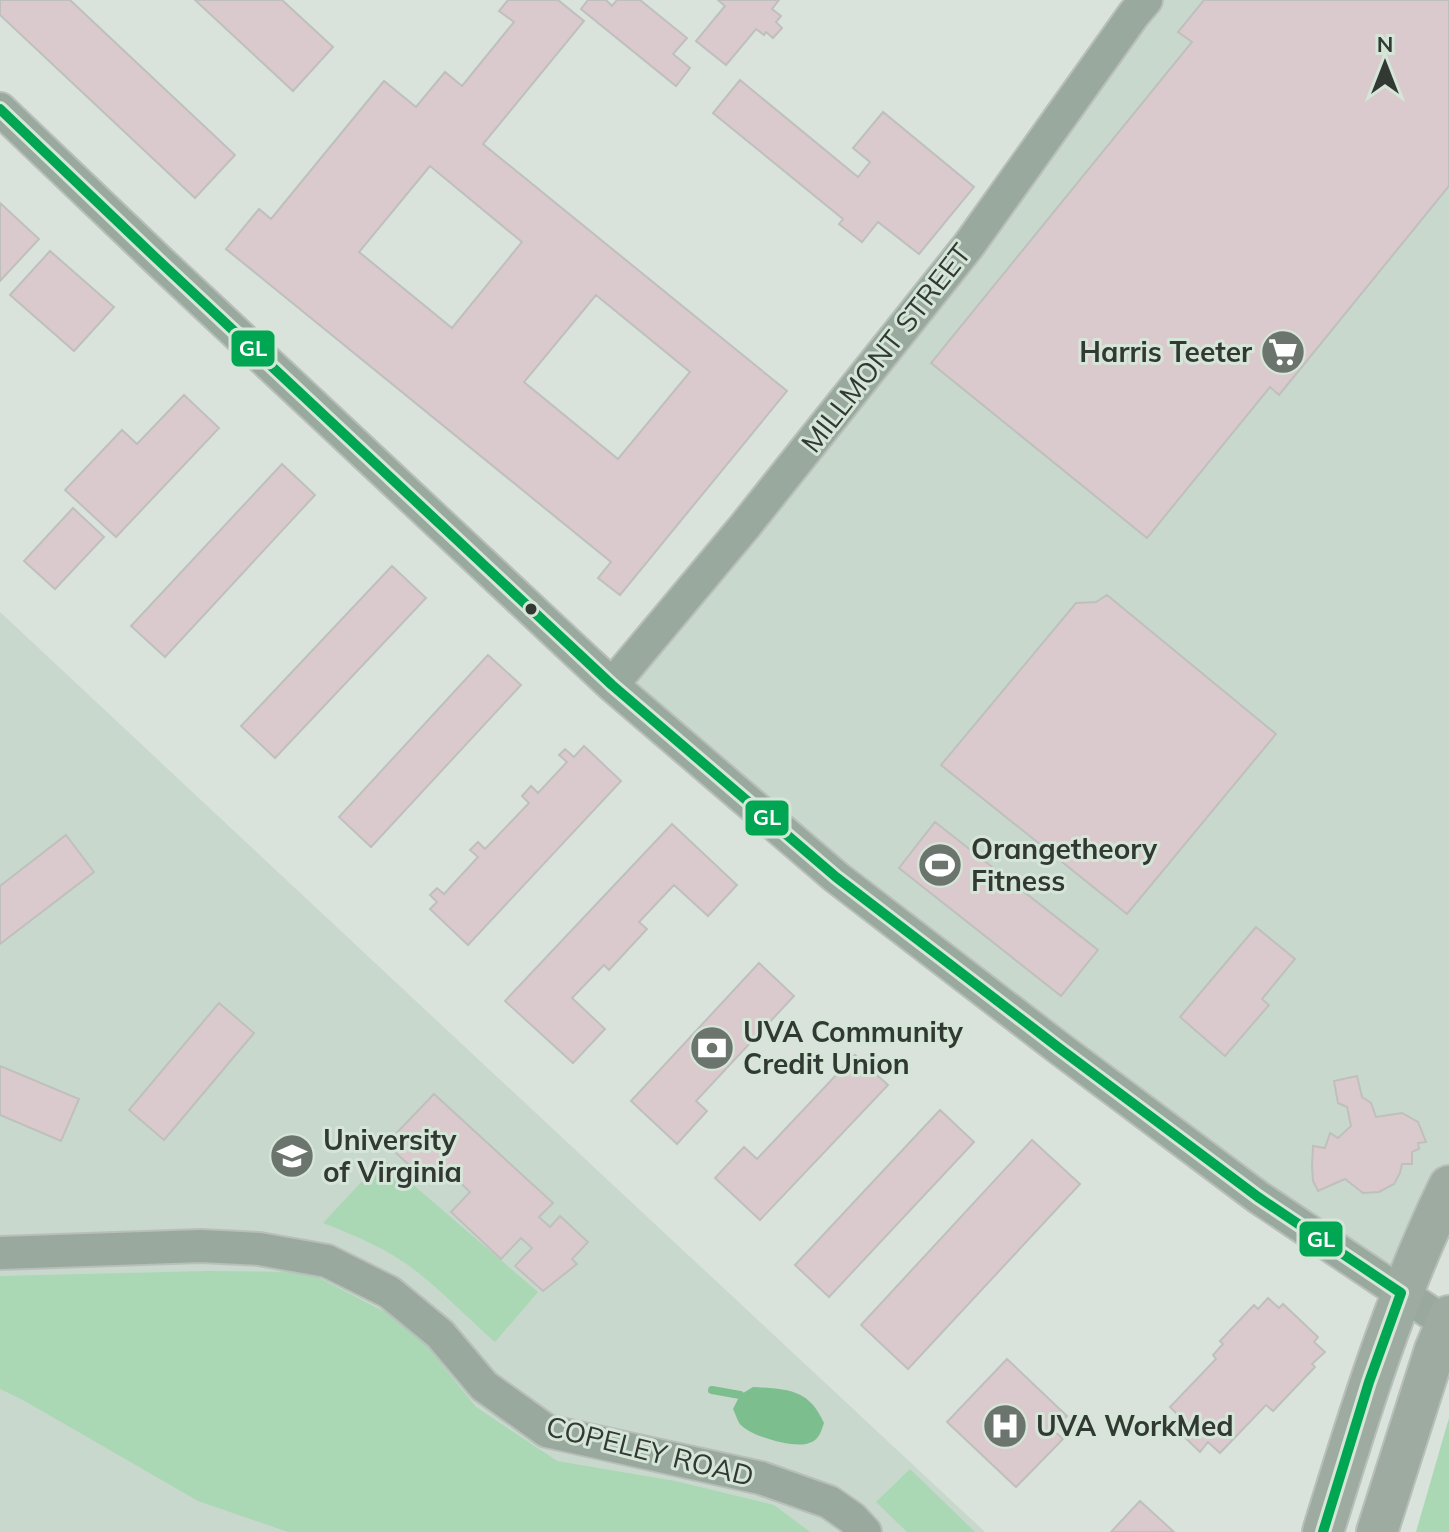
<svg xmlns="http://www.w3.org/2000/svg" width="1449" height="1532" font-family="Mulish,sans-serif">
	<rect width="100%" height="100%" fill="#d9e2db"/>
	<path fill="#c9d8cc" d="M1160,0H1449V1187L1401,1293L612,685Z
		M0,612L419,1004L985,1532H0Z"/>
	<path fill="#aad7b4" d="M383,1159L538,1292L495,1342C470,1320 447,1296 421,1275C394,1252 357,1236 323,1223Z
		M209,1271L308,1272L410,1325L476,1407L557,1461L675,1481L774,1505L810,1532H288L198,1501L23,1400L0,1389V1276Z
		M1449,1418V1532H1416Z
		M910,1469L975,1532H907L876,1502Z"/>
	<path fill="#7dbe8f" d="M753,1387C788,1389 809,1389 824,1423C821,1432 819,1440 809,1443C796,1449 753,1437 742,1426C738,1423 736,1415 733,1409L740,1395Z"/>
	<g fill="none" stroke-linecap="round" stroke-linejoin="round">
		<path stroke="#7dbe8f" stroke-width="8" d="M712,1390L740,1395"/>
	</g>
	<path fill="#dacace" stroke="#bfc0be" stroke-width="2" fill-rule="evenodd" d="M0,0H70L235,155L195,198L0,15Z
		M195,0H282L333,47L293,91Z
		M508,0H558L584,21L483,144L787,391L620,595L598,578L611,562L226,249L259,209L271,219L384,81L416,107L445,72L462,86L514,22L499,11ZM430,166L522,242L452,328L359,252ZM596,295L690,372L618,459L524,382Z
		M588,0H606L612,6L617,0H640L687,38L673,54L690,68L676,86L581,9Z
		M718,0H779L772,9L781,16L776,22L782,28L773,38L766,32L764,35L756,29L726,65L696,41L725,6Z
		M1204,0H1449V186L1279,395L1270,387L1147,538L931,363L1192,42L1178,32Z
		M740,80L858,177L870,162L853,148L883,112L974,187L919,254L878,222L862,242L839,224L843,219L713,113Z
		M0,203L39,239L0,281Z
		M50,251L114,307L74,351L10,295Z
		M184,395L219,428L116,537L65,490L122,430L137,444Z
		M282,464L315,495L165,657L131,626Z
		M73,508L104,537L55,589L24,561Z
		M392,566L426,598L275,758L241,726Z
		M1107,595L1276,734L1127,914L941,765L1076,603L1096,602Z
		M488,655L521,685L371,847L339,817Z
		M584,746L621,781L468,945L430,909L437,902L430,895L437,888L444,894L478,857L470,850L478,842L485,849L529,803L522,796L531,786L538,793L567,762L559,755L565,749L574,757Z
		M935,822L1098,950L1061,996L899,868Z
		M672,824L737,885L708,916L674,885L639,922L647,929L609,970L604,965L572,998L605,1029L573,1063L505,1001Z
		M66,835L94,872L0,944V886Z
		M1256,927L1295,959L1262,999L1269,1005L1225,1056L1180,1017Z
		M759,963L794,996L696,1101L707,1111L677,1144L631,1101Z
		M219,1003L254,1033L164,1140L129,1110Z
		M855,1055L888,1085L760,1220L715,1178L744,1147L757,1159Z
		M0,1066L79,1099L61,1141L0,1115Z
		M1357,1076L1362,1097L1371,1103L1376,1117L1402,1113L1418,1122L1426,1142L1418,1143L1419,1149L1412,1152V1164H1402L1400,1173L1394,1184L1379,1192L1363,1193L1345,1179L1318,1191L1313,1181L1312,1166L1313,1146L1325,1148L1330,1133L1338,1138L1351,1126L1347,1107L1338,1103L1334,1081Z
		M434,1094L553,1203L539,1217L550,1227L560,1216L588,1242L572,1259L577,1264L543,1291L515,1266L532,1248L521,1238L501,1259L451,1212L470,1192L443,1166L428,1182L386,1144Z
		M940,1110L974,1142L829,1297L795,1265Z
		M1032,1140L1080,1184L908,1369L861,1325Z
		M1268,1298L1279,1308L1283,1304L1318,1337L1314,1342L1325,1352L1312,1364L1315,1367L1273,1411L1266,1405L1220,1453L1208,1442L1200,1452L1174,1427L1182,1419L1170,1407L1216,1359L1213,1355L1223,1344L1220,1341L1254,1305L1258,1309Z
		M1007,1359L1067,1416L1053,1430L1063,1439L1016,1487L947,1422Z
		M1140,1501L1174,1532H1111Z"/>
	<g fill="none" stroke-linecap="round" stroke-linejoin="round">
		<g stroke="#b8bfba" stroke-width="36">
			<path id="tertiary" d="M0,109L157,259L612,685L836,877L1059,1048L1258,1197L1446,1323
				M612,685L745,526L969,245L1134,14L1146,0
				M0,1253L201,1246L259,1249L327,1261L389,1292L440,1334L484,1386L547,1431L761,1478L829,1502L852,1518L865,1532"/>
		</g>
		<g stroke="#b8bfba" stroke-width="44">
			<path id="primary" d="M1323,1532C1359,1414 1395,1297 1449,1186
				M1377,1532L1435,1350L1449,1316"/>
		</g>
		<use href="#tertiary" stroke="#9aa99e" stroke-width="32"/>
		<use href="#primary" stroke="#9daba0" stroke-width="40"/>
		<g stroke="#d5e6d8" stroke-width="16">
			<path id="bus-1" d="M0,109L157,259L612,685L836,877L1059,1048L1258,1197L1401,1293L1369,1382L1323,1532"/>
		</g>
		<use href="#bus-1" stroke="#00a651" stroke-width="10"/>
	</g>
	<defs>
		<g id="supermarket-disc" transform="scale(2.3)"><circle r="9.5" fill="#6c746e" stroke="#d5e6d8"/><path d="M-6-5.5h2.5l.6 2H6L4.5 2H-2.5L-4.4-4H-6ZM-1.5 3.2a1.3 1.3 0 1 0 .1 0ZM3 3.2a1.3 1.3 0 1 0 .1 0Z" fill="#fff"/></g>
		<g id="stadium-disc" transform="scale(2.3)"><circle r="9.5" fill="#6c746e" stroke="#d5e6d8"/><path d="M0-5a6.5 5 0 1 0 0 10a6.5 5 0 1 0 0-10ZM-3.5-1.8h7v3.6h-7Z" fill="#fff"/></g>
		<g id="bank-disc" transform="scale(2.3)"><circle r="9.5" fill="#6c746e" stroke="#d5e6d8"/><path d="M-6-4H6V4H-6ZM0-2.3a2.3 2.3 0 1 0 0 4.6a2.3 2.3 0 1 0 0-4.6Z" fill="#fff"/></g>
		<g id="university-disc" transform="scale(2.3)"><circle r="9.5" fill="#6c746e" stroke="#d5e6d8"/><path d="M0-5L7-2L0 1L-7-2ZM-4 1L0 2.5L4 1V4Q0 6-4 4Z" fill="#fff"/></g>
		<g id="hospital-disc" transform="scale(2.3)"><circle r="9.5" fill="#6c746e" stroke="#d5e6d8"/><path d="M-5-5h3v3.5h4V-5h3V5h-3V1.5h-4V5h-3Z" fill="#fff"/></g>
	</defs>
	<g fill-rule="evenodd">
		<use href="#supermarket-disc" x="1283" y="352"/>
		<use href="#stadium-disc" x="940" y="865"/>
		<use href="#bank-disc" x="712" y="1048"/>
		<use href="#university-disc" x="292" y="1156"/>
		<use href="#hospital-disc" x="1005" y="1426"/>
	</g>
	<circle fill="#323933" stroke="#d5e6d8" stroke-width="3" cx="531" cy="609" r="7"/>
	<g text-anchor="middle" stroke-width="6" stroke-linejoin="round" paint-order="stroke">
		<g font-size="28" fill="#323933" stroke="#d5e6d8">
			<text transform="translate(886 348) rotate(-52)" y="10">MILLMONT STREET</text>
			<text transform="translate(650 1451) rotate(14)" y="10">COPELEY ROAD</text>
		</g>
		<g font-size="28" font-weight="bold" fill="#323933" stroke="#d5e6d8" text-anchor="start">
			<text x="1252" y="362" text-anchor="end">Harris Teeter</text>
			<text x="971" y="859">Orangetheory<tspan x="971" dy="32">Fitness</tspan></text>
			<text x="743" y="1042">UVA Community<tspan x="743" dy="32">Credit Union</tspan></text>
			<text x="323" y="1150">University<tspan x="323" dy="32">of Virginia</tspan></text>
			<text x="1036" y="1436">UVA WorkMed</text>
		</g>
	</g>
	<g stroke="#d5e6d8" stroke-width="3">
		<rect x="230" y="329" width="46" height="39" rx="8" fill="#00a651"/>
		<rect x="744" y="799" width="46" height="38" rx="8" fill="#00a651"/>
		<rect x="1298" y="1220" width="46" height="38" rx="8" fill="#00a651"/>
	</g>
	<g font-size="22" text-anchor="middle" font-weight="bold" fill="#fff">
		<text x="253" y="356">GL</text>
		<text x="767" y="825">GL</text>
		<text x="1321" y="1247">GL</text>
	</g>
	<g transform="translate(1385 64)" stroke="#d5e6d8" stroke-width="6" paint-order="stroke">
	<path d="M0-6L14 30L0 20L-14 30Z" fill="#323933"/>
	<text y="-12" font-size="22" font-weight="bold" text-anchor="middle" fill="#323933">N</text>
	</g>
</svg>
